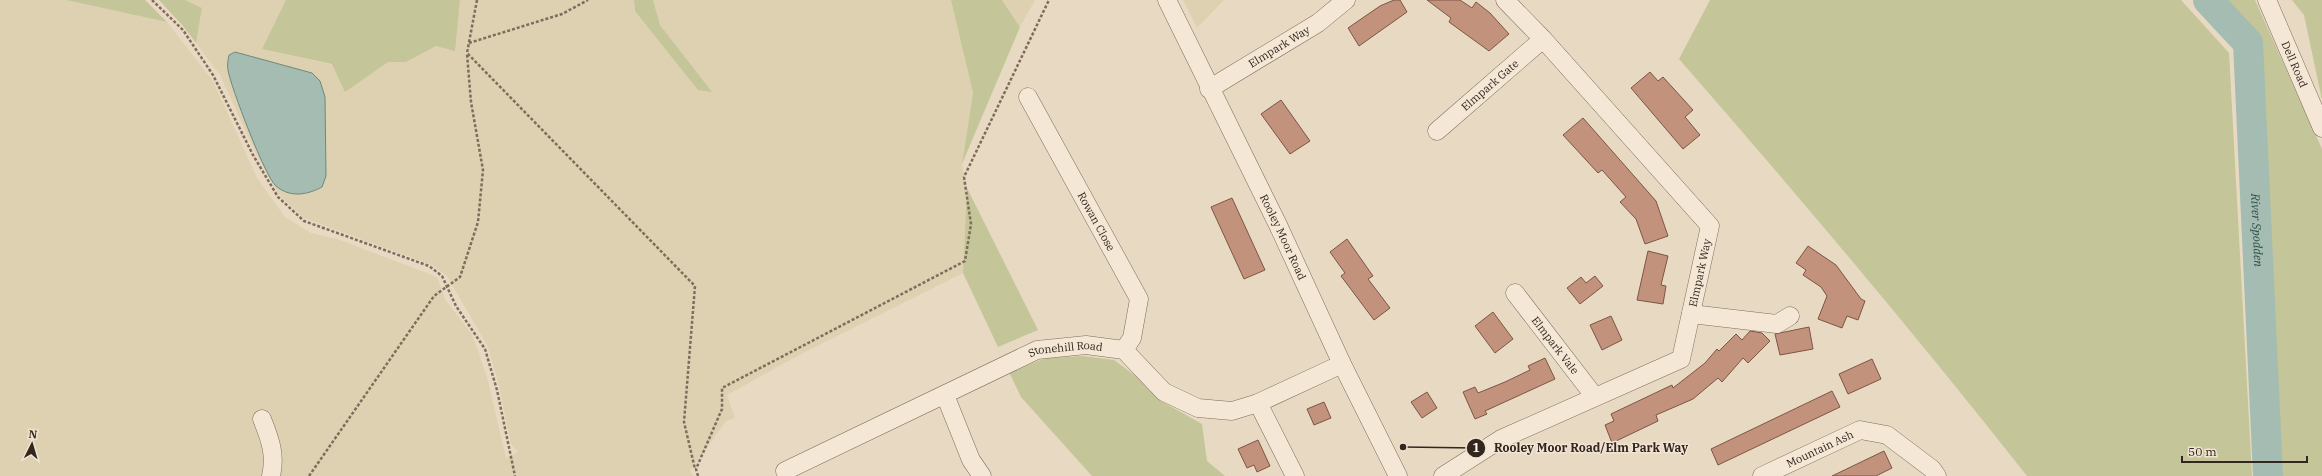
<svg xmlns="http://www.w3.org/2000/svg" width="2322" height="476" font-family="'IBM Plex Serif',serif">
	<rect width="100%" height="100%" fill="#e8d9c3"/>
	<path fill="#ddd1b1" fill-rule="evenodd" d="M0,0H66L167,22L213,81L257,178L285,217L311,233L340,240L437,277L446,301L471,333L478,350L488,381L506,458L518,452L511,444L497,378L487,345L447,276L432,265L304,218L279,195L258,158L220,75L196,43L202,8L185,0H286L262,49L369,73L388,62H406L436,46L459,11L460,0H634L635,11L711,92L660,25L653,0H951L973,93L962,164L967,188L963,273L801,354L727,395L735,418L726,421L690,471L693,476H0ZM235,52L311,73L274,185L257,149L228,71L229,55Z
		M1002,0H1035L1020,27Z
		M1183,0H1224L1197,28Z"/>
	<path fill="#c4c598" d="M66,0H145L167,22Z
		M159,0H185L202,8L196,43L183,26Z
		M286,0H460L455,51L436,46L406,62H388L345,92L332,64L262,49Z
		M634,0H653L660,25L712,92L698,90L635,11Z
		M951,0H1002L1020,27L962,164L973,93Z
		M1710,0H2181L2229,53L2252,476H2027C1915,334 1798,195 1679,59Z
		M2219,0H2255L2322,149V476H2276V473L2255,38Z
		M2292,0H2322V100L2304,15Z
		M967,188L1038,330L998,347L963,273Z
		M1083,356L1114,360L1137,377L1161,401L1202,424L1207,461L1225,476H1092L1021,397L1009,372L1046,358Z"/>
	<path fill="#a4bcb2" stroke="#6d887e" d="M235,52L312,73L320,81L325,97L326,176L322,187C307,195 290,198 276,186C266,179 230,85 228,70C227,65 228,60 229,55Z"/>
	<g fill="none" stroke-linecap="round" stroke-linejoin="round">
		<path stroke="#a4bcb2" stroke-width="30" id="s1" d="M2208,0L2248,43L2268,476"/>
	</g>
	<path fill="#c2927d" stroke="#7d5545" d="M1394,0H1400L1407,12L1359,46L1348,28L1380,6Z
		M1427,0H1460L1472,8L1476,2L1490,13L1509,34L1489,51L1449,22L1451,18Z
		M1650,72L1658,81L1663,77L1693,110L1685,117L1700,135L1683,149L1631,88Z
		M1281,100L1310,141L1290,154L1261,114Z
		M1583,118L1656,201L1668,236L1645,244L1636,219L1620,202L1626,197L1602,170L1598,173L1563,135Z
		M1232,198L1265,270L1244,279L1211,207Z
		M1347,239L1373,276L1368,279L1390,308L1374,320L1341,276L1345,273L1330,252Z
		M1808,246L1836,265L1861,299L1865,301L1858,320L1847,316L1842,328L1818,319L1827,296L1821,287L1803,275L1806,270L1796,263Z
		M1648,251L1668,256L1661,285L1666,286L1663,304L1637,300Z
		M1595,276L1603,286L1580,304L1567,288L1581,277L1586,283Z
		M1493,312L1513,339L1495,353L1475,326Z
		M1611,316L1622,340L1602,350L1590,325Z
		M1809,327L1813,349L1780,355L1775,334Z
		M1750,331L1762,333L1770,341L1748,363L1743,358L1722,382L1718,378L1693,399L1656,415L1658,421L1612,443L1605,425L1614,421L1611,414L1672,385L1673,388L1705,363L1717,349L1719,351L1736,334L1742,340Z
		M1545,358L1555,379L1485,411L1487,414L1475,419L1463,392L1475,387L1478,393L1505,382L1530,370L1528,366Z
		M1872,359L1881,379L1848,394L1839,374Z
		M1832,391L1840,407L1718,465L1711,449Z
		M1427,392L1437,408L1422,418L1411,402Z
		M1324,402L1331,418L1314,425L1307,409Z
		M1258,440L1270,466L1257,472L1254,465L1247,468L1238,449Z
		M1884,451L1892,468L1876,476H1832Z"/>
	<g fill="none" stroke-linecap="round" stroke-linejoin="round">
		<g stroke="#806b5c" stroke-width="19">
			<g id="minor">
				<path id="s2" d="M1167,0L1278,225L1342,364L1398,476"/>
				<path id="s3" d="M2267,0L2322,128"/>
				<path id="s4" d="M1209,89L1318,23L1346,0"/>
				<path id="s5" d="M1028,97L1139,299L1132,338L1124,350"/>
				<path id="s6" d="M1437,131L1543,39"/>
				<path id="s7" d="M1515,293L1595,397"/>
				<path d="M1691,314L1777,324L1790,316"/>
				<path d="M945,395L971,460L982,476"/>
				<path d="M1258,403L1295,476"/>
				<path d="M262,419C270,439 276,455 271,476"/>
				<path id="s8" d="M785,471L1037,350L1086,345L1124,350L1164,392L1198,408L1232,411L1258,403L1342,364"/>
				<path id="s9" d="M1443,476L1501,439L1681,359L1710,226L1543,39L1505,0"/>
				<path id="s10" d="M1762,476L1860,430L1887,435L1932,469L1937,476"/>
			</g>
		</g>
		<path stroke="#806b5c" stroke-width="2.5" stroke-dasharray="3 2" stroke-linecap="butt" d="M152,0L183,30L213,75L253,155L278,197L304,221L429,266L442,276L456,306L485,349L497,390L515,476
			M477,0L467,53L695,286L684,422L695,469
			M469,43L562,14L588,0
			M309,476L434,296L460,277L478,222L483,170L471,102L467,54
			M698,476L696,469L722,409V388L965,261L971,224L964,177L1049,0"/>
		<use href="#minor" stroke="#f4e7d5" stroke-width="18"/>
	</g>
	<g text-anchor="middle" stroke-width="3" stroke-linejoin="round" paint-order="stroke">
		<g font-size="11" fill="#32261e" stroke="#f1e4d2">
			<text dy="4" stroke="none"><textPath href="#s4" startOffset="82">Elmpark Way</textPath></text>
			<text dy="4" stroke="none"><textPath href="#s3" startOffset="70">Dell Road</textPath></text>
			<text dy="4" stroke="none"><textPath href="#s6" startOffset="70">Elmpark Gate</textPath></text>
			<text dy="4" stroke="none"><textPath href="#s5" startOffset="142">Rowan Close</textPath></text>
			<text dy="4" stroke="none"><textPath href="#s2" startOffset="264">Rooley Moor Road</textPath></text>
			<text dy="4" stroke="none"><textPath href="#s9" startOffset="354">Elmpark Way</textPath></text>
			<text dy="4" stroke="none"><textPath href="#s7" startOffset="66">Elmpark Vale</textPath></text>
			<text dy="4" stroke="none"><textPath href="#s8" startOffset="308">Stonehill Road</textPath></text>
			<text dy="4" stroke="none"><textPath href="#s10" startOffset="64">Mountain Ash</textPath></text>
		</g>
		<g font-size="12" font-style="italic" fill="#2f504a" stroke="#f1e4d2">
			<text dy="4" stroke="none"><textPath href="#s1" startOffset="246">River Spodden</textPath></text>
		</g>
	</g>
	<path fill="none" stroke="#32261e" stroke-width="1.5" d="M1403 447L1476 448"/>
	<g fill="#32261e" stroke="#f1e4d2" stroke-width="1.5">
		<circle cx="1403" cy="447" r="4"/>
		<circle cx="1476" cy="448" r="10"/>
	</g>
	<g font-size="12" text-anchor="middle" font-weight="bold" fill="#fff">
		<text x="1476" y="452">1</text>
	</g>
	<g font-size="12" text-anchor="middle" font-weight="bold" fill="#32261e" stroke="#f1e4d2" stroke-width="3" stroke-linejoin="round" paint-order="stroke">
		<text x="1591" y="452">Rooley Moor Road/Elm Park Way</text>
	</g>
	<g transform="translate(32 444) rotate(5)" stroke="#f1e4d2" stroke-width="3" paint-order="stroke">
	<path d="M0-3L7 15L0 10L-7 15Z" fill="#32261e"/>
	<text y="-6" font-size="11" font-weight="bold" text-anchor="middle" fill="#32261e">N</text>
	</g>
	<path d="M2182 456v6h125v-6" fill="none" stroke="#32261e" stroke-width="2"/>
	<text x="2188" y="456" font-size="12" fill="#32261e" stroke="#f1e4d2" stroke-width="3" paint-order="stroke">50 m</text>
</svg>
